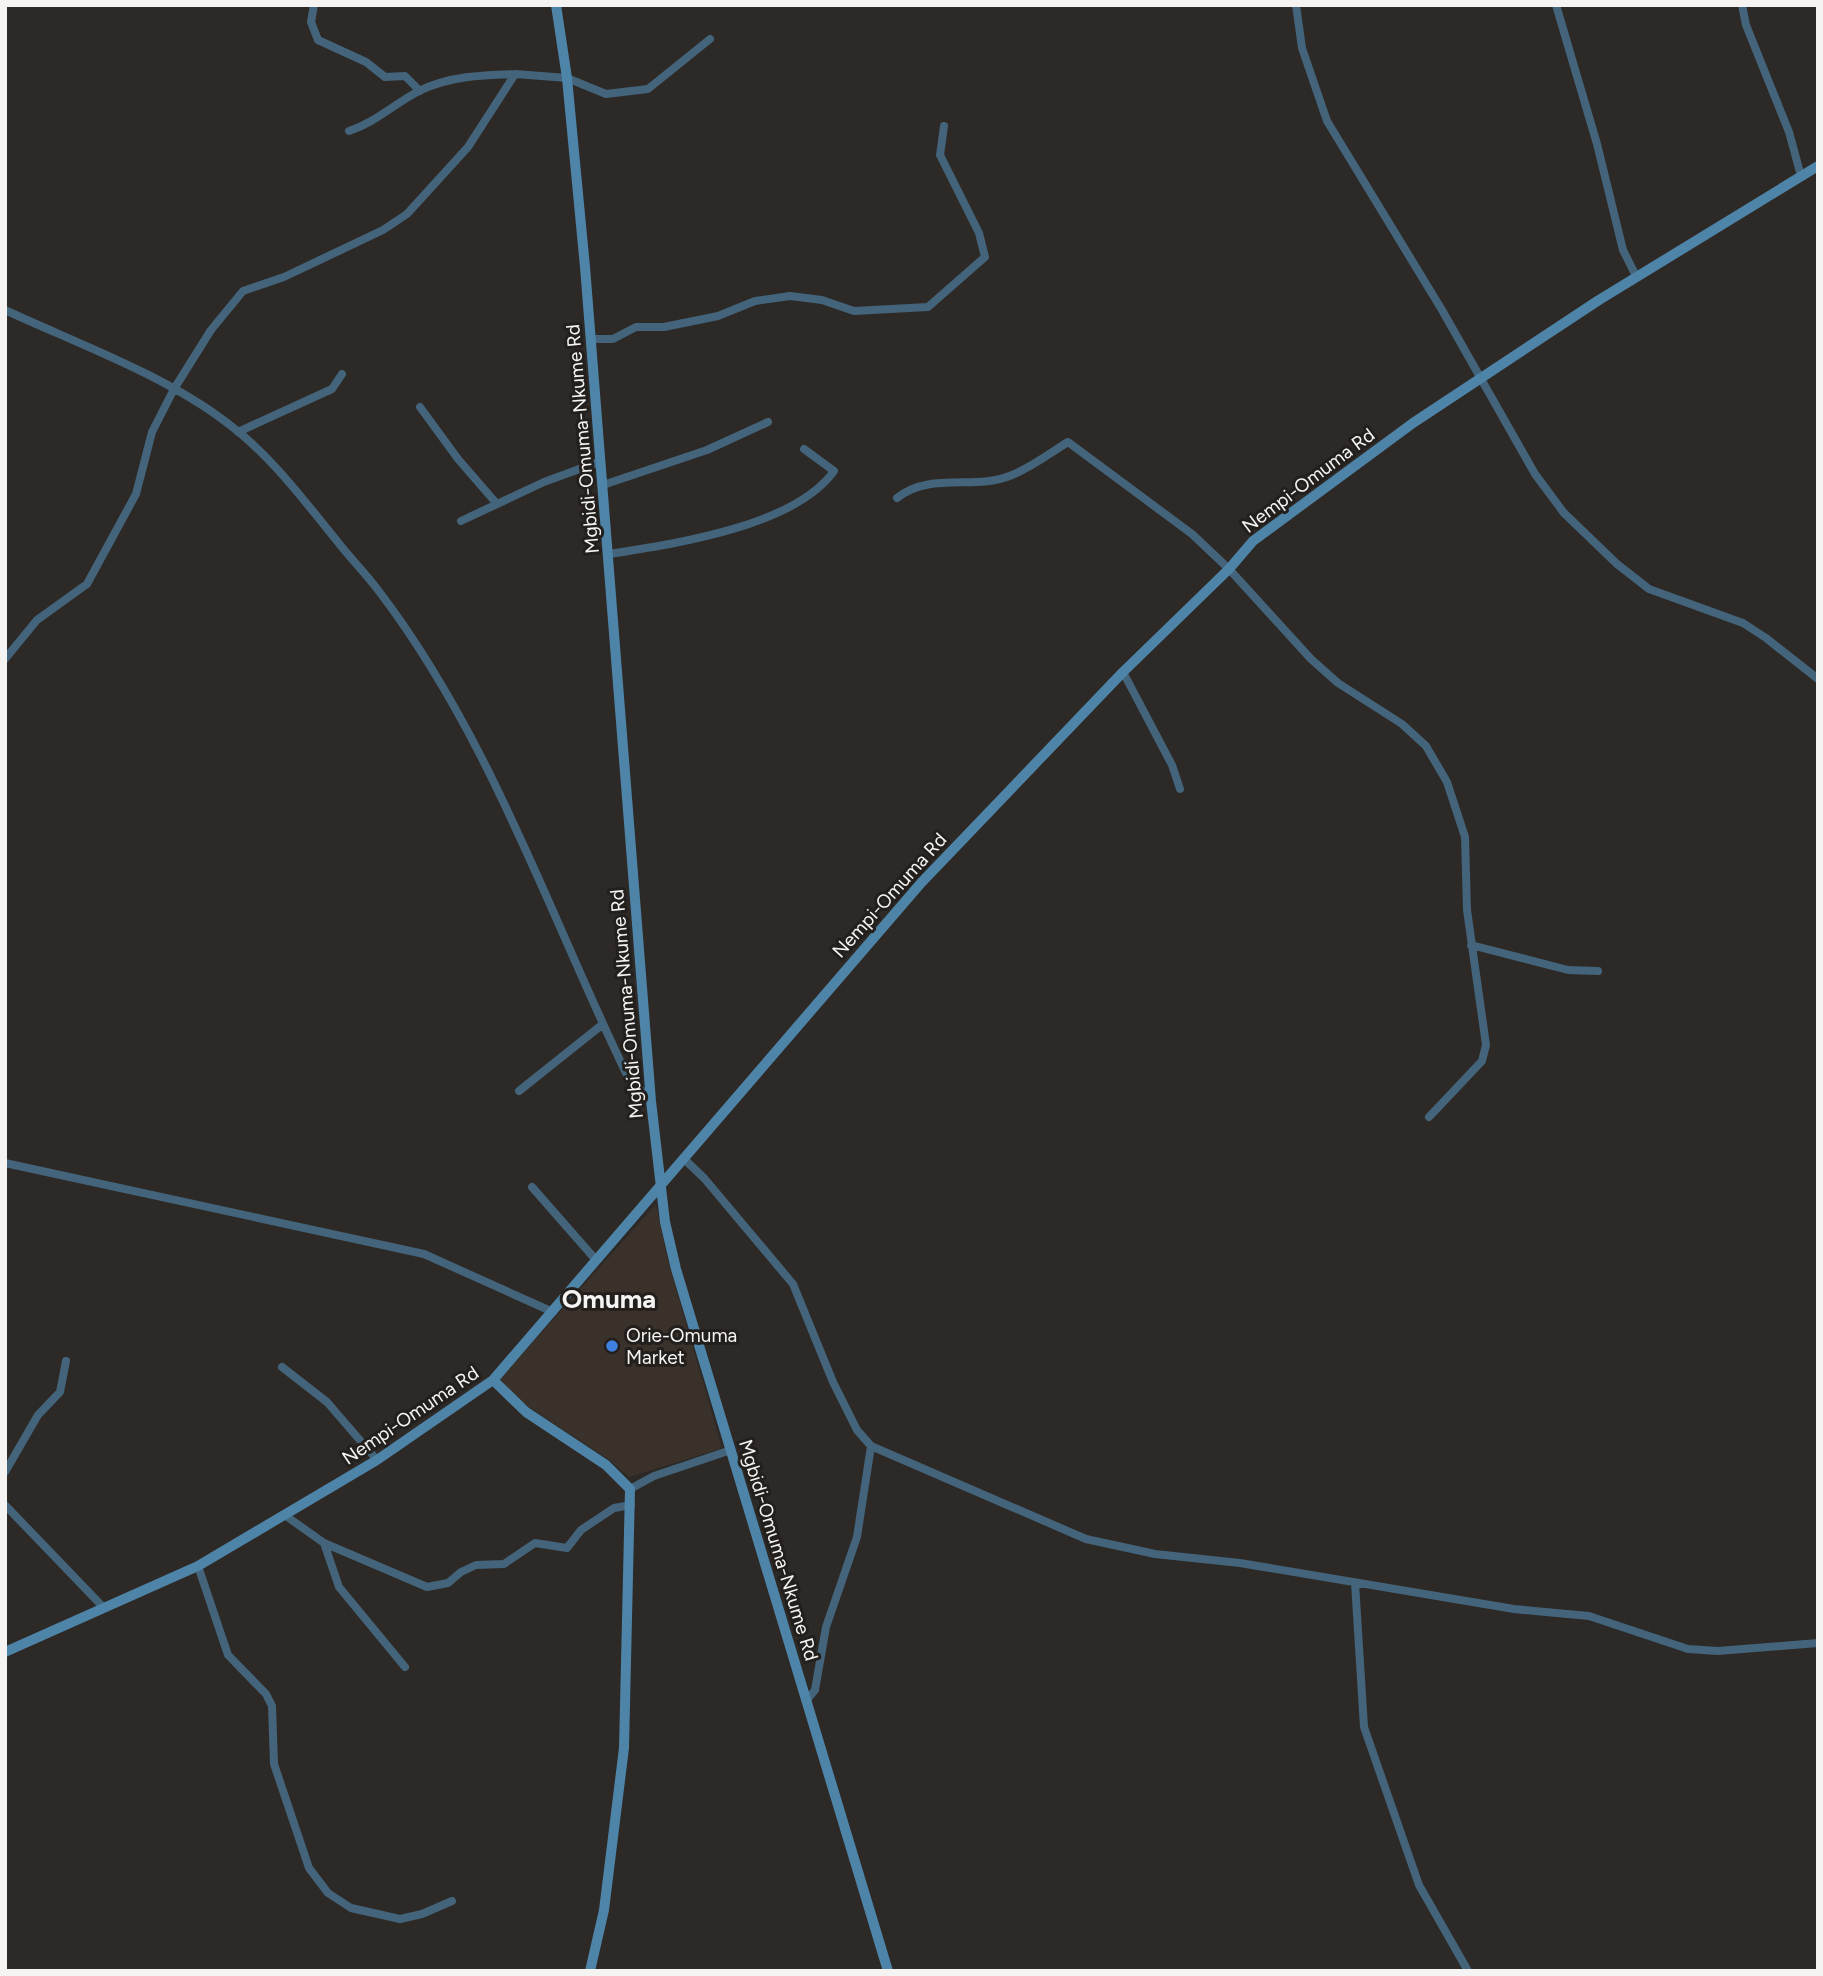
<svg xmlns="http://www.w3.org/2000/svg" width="1823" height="1976" font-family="Figtree,sans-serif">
	<rect width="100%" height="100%" fill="#2d2926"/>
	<path fill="#3a312b" d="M656,1204L667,1257L721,1445L720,1449L629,1477L608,1459L520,1401L500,1379Z"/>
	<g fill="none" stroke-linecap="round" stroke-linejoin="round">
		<path stroke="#43647a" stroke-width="8" d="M314,5L311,22L318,40L366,62L385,77L405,76L420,91
			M1296,5L1302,48L1327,121L1442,310L1535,474L1564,513L1617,564L1649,589L1743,623L1766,638L1818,679
			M1556,5L1597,144L1623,250L1636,276
			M1742,5L1746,25L1789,132L1801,176
			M515,74L567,78L606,94L648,89L710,39
			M5,310C76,343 165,375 226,422C272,456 305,502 341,546C353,561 367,575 378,590C489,735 548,911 626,1073L651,1101
			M591,339H613L636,327H664L718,316L755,301L790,296L822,300L854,311L928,307L985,257L979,233L940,155L944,126
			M420,407L458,459L497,504
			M238,432L332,389L342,374
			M603,485L707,450L768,422
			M897,498C931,471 975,491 1012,475C1032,467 1050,453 1068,442L1192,534L1229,569L1311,659L1338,683L1402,724L1426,746L1447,782L1465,837L1467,910L1486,1045L1482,1061L1429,1117
			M461,521L544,482L601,461
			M609,554C673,544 794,527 834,471L804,449
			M5,659L37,620L87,584L136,494L152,432L174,389L211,330L243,291L284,277L383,230L407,214L468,147L515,74C482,75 449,76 419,91C394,104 376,122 349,131
			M1123,672L1172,765L1180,789
			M1471,945L1568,970L1598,971
			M519,1091L603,1024
			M683,1158L704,1178L793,1284L833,1382L857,1430L871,1446L1086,1539L1155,1554L1240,1563L1514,1609L1589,1616L1688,1649L1718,1651L1818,1643
			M5,1163L424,1254L553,1312
			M532,1187L596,1260
			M282,1367L327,1402L377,1460
			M5,1472L38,1415L60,1392L66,1361
			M630,1489L654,1476L731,1450
			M5,1505L104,1608
			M286,1516L324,1543L427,1587L448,1583L461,1572L476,1565L504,1564L535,1543L567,1548L581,1530L614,1508L631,1505
			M324,1543L339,1587L405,1667
			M198,1566L228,1655L266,1694L272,1706L274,1764L309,1868L328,1893L351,1908L400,1919L422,1914L452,1901
			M1355,1583L1364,1727L1419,1885L1468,1971
			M806,1701L815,1690L826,1627L857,1537L871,1446"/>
		<path stroke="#4e84a7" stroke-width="10" d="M556,5L567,78L585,267L651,1101L665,1222L676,1269L888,1971
			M493,1380L526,1412L606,1465L630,1489L624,1748L604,1910L590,1971
			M5,1652L198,1566L377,1460L493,1380L921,883L1123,672L1229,569L1253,541L1413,423L1599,300L1818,166"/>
	</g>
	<circle fill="#3f7fe0" stroke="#231f1d" stroke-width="2.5" cx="612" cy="1346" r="7"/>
	<g text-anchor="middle" stroke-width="6" stroke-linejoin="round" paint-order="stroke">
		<g font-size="19" fill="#f6f4f2" stroke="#231f1d">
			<text transform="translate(582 439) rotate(-95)" y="7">Mgbidi-Omuma-Nkume Rd</text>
			<text transform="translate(1308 480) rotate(-37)" y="7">Nempi-Omuma Rd</text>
			<text transform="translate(889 895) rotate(-48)" y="7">Nempi-Omuma Rd</text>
			<text transform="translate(626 1004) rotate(-95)" y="7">Mgbidi-Omuma-Nkume Rd</text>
			<text transform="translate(410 1415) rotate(-34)" y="7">Nempi-Omuma Rd</text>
			<text transform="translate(779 1550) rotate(73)" y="7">Mgbidi-Omuma-Nkume Rd</text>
		</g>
		<g font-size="19" fill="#f6f4f2" stroke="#231f1d" text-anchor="start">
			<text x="626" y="1342">Orie-Omuma<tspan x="626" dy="22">Market</tspan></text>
		</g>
		<g font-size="26" font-weight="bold" fill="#f6f4f2" stroke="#231f1d">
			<text x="609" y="1308">Omuma</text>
		</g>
	</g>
	<rect width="1823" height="1976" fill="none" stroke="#f6f4f2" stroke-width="14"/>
</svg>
